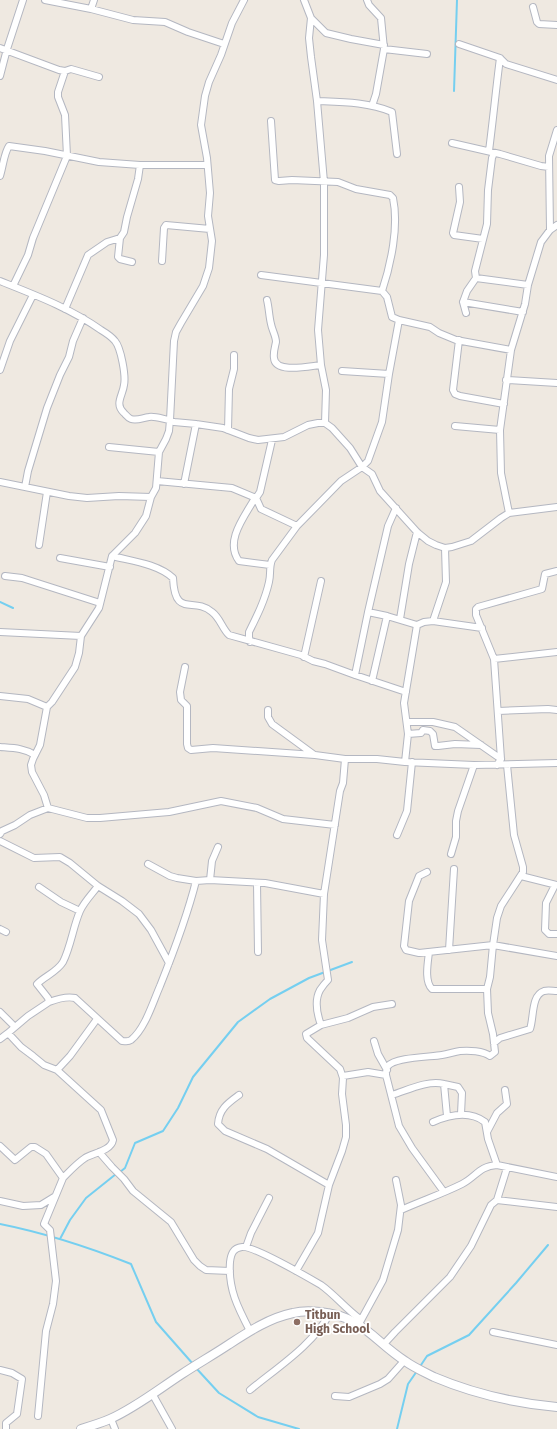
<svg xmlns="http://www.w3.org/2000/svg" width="557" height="1429" font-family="'Fira Sans',sans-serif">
	<rect width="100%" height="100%" fill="#efe9e1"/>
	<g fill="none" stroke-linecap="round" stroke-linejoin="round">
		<path stroke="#75cff0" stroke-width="2" d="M454,91L457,0
			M0,602L13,608
			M120,1172L125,1168L135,1143L163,1131L178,1108L193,1077L238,1022L270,999L309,978L352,962
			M0,1224C45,1233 88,1247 131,1264L156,1322L193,1364
			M60,1239L70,1220L86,1198L116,1174
			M196,1368L219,1393L258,1417L299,1429
			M419,1368L427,1356L469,1335L516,1283L548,1245
			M397,1429L408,1384L417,1371"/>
		<g stroke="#b4b7c1" stroke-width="8">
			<path id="minor" d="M45,0L91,9L133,20L165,22L188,32L224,44
				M244,0L232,23L221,55L209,82L205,96L201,125L207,158L210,193L208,216L212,241L209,268L203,286L181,323L176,332L174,341L170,420L174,422L196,424L223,428L249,438L258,440L284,437L308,425L318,423H325L332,428L350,448L362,467L372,474L380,491L417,532L428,541L436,545L445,548L452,547L471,541L501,518L509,513L557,507
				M304,0L311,18L309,38L311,57L317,101L324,182V255L318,330L321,365L326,390L325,423
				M367,0L369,5L381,18L384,49L376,94L372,106
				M533,7L537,22L539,24L557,25
				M91,9L94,0
				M311,18L326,33L351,39L384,45
				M459,44L500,58L506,64L557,80
				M0,48L59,70L65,71L71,69L99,77
				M384,49L427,54
				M0,76L7,49L23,0
				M317,101C342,102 368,102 392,112L397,154
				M271,121L275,180L279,181L292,180L338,182L356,189L390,195L393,198C399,226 391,264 382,291
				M452,143L500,154L541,166L549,167
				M489,151C493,120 496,89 500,58
				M0,176C3,167 4,153 9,146L45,151L99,162L140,165H207
				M459,187L460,202L453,233L454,235L483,239
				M550,230L549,156L557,130
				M162,261L164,228L166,225L210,229
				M132,262L120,259L118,257L120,238L124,232L127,217L138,179L140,165
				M476,278L528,285
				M0,281C35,295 70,308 101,330C106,333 111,336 115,341C121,348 126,376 124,385C123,395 114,404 124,413C126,415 128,418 131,419C137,421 142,418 149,417C155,416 163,419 170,420L169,431L166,439L159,452L156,488L151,497L146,516L135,533L112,556L99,608L81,636L79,653L75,667L52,702L47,707L40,745L33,759L31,765L32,772L44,795L48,808
				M13,286L28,255L33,238L67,156L65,115L58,97V92L65,71
				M267,300C269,308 269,316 271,324C272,330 276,336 276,342C275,347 273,353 274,358C275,374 310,366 321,365
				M463,302L467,291L476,278L475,271L487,224L488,190L492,158L494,153
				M65,309L88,255L107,242L120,238
				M466,313L463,302L523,312
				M399,320L430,327L439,333L456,340L511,350
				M459,340L453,390L455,394L460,396L504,404
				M0,370L10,341L33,295
				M342,371L389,374
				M506,380L557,383
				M455,426L500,430
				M228,430L229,389L234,369V355
				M109,447L159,452
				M157,481L232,488L256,498L261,509L297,526
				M0,482L69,496L87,498L119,496L151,497
				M184,484L196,424
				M25,487L28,471L47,408L60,375L69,357L73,341L83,318
				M255,498C245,516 224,541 239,561L270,565
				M256,498L260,492L272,440
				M509,513L501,473L500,430L511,350L525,304L528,285L541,242L550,230L557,225
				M39,545L47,492
				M112,556C132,561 158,564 173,578C175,619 193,596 212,612C220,618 222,628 229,635L301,655L313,661L325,664L355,675L406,692
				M60,558L110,567
				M5,576L22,578L100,603
				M368,612L387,616L417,625L424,622L433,621L482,628
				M400,619L409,564L417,532
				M433,621L446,582L445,548
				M0,632L81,636
				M250,642L249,637V632C257,616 265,600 269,582C271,574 269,567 272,560L297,526L341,481L362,467L368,461L382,422L389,374L399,320L392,317L387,297L382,291L261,275
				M304,657L321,581
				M494,659L557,652
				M185,667L180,692L181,700L187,706V744L188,748L191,750L213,748L315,755L345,759H377L405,762L474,765L557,763
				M355,675L368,612L388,526L396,508
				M372,681L387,616
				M0,696L28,699L47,707
				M268,710V717L272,724L313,754
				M498,711L548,709L557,710
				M407,722H433L455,727L501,759
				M408,734L421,733L423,730L430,731L433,734L435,746H438L455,744L481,745
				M0,747C13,748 24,748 35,755
				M405,762L408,734L404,703L417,625
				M497,765L501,759L494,659L476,615V609L478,607L542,589L545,574L557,571
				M0,834L2,831L15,825L30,815L48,808L87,818H100L169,812L221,801L257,808L283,819L335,825
				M397,835L407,811L412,762
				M0,841L34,858L60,857L70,863L98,886L122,901L139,914L151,930L169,963
				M451,854L456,837V821L458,811L474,765
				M148,864L170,876L177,878L196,881L210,880L265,883L324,894
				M427,872L419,876L409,901L404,946L406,950L419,953L493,945L497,918L501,906L523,872V867L514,835L507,765
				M521,876L557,885
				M210,880L212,861L218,847
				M257,883L258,952
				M555,885L546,903L545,930L549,934H557
				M98,886C92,894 84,902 80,911C73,927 71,946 63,962C57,972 45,976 37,984L48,998L49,1002C57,999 67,996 75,998L122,1041C126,1041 128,1042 131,1040C145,1029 153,1002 160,986C174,951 187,917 196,881
				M39,887L61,902L80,911
				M0,929L6,932
				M449,950L454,869
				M429,952C428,962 424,981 432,989H487
				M0,1012L15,1027
				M321,1025C317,1014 314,1001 320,990C322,987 325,983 328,980L322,940L324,894L340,791L343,783L345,759
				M8,1033L28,1016L49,1002
				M0,1039L8,1033L21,1047L33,1056L44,1065L57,1070L101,1110L113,1140C111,1151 93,1153 85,1158C76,1164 70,1171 63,1178L46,1154L35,1147H31L15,1160L0,1146
				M374,1041L378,1054L387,1070
				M494,1043L500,1038L530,1029C534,1018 531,995 544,991C548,990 553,991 557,991
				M57,1070L70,1056L97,1019
				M343,1076L368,1072L386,1075
				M444,1084L458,1087L462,1093L461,1114
				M239,1095C228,1103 219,1109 218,1124L225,1131L267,1149L329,1185
				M392,1095C408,1090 427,1080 444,1084L447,1116
				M433,1122C449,1115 469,1110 485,1122L488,1139L497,1165
				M487,1132L497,1113L507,1104L505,1090
				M99,1152L112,1167L124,1179L133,1191L171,1222L194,1260L200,1266L206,1270L230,1271
				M444,1192L412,1148L399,1126L386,1075C386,1072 386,1068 388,1066C395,1057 431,1057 442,1055C448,1054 454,1052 460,1051C469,1050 483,1051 490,1056L495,1052L493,1034L488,1013L487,989L490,977L493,945L557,956
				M497,1200L507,1168
				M0,1201L23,1206L41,1205L54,1197
				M401,1210C421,1201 442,1194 462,1184C476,1177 479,1166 497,1165L557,1177
				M246,1247L251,1233L269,1198
				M296,1271L318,1233L329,1185L342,1151L346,1137V1125L342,1094L343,1078L340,1069L307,1038L306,1034L321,1025L348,1018L373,1007L392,1004
				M360,1322L383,1280L398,1230L401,1205L396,1180
				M250,1331C238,1308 228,1289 230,1262C231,1254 233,1248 242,1247C252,1245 309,1278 321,1285C335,1295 346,1309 360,1319
				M493,1332L557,1345
				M384,1344L395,1332L450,1277L471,1246L491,1205L497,1200L557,1207
				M0,1370L12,1373L22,1379L17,1414L6,1423V1429
				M250,1390C278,1367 313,1345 330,1313
				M153,1395L172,1429
				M335,1396L349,1397L380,1384L388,1379L404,1361
				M38,1416L46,1331L53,1304L56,1281L50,1230L44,1224L63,1178
				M111,1419L115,1429"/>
		</g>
		<g stroke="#b4b7c1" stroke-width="10">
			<path id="tertiary" d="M81,1429C91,1426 101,1423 110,1419C135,1408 159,1389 182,1374C197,1364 213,1355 228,1345C248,1332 269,1318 293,1313C301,1311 311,1311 320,1312C362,1316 373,1340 405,1361C413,1367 424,1372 434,1377C474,1394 514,1403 557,1407"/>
		</g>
		<use href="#minor" stroke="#fff" stroke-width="6"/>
		<use href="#tertiary" stroke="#fff" stroke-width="8"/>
	</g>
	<circle fill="#8d6e63" stroke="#fff" stroke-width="1.5" cx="297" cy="1322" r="4"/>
	<g text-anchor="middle" stroke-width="3.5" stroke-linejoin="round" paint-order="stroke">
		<g font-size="12" font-weight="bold" fill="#785e54" stroke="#fff" text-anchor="start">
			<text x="305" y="1319">Titbun<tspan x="305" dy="14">High School</tspan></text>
		</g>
	</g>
</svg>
